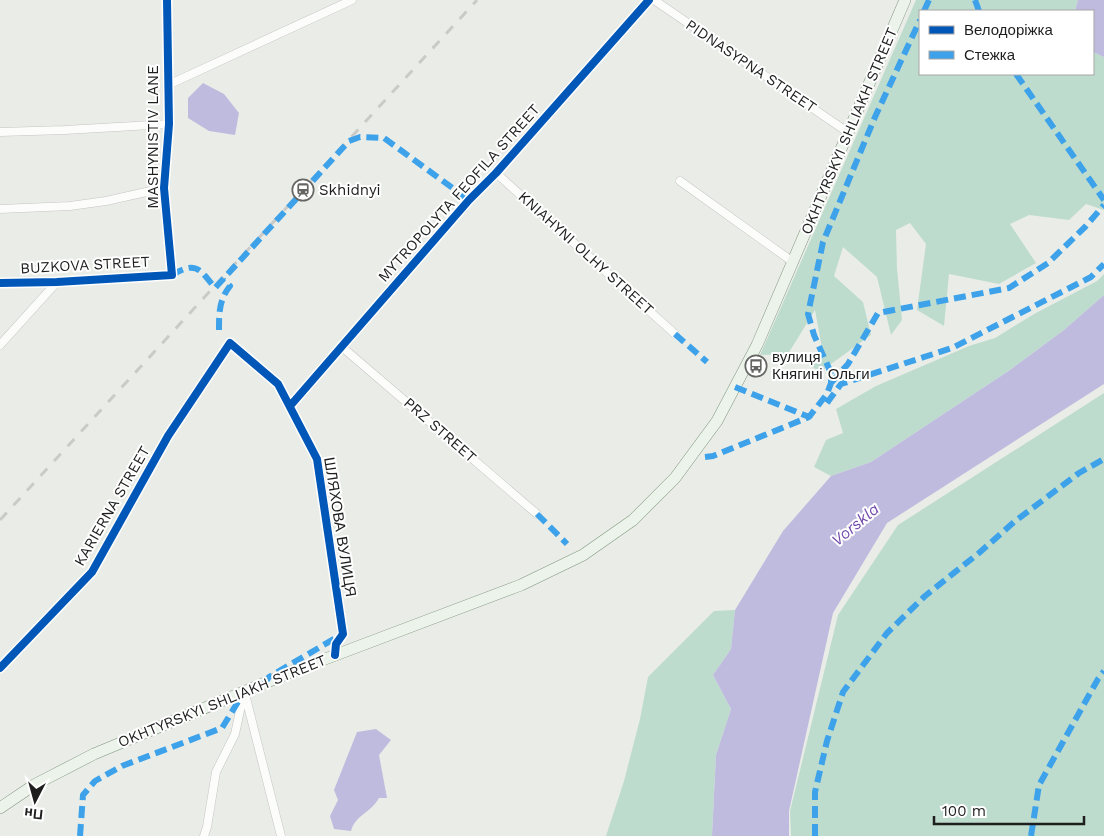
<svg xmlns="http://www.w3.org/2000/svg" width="1104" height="836" font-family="'Work Sans',sans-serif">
	<rect width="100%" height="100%" fill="#eaede7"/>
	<path fill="#bedcce" d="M916,0H1078L1075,11H920V74H1093V52L1104,57V210L1086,204L1069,220L1029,215L1010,224L1036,263L999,284L949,274L944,326L917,310L926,244L910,223L896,230L897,268L902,320L891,335L877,277L843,247L834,276L863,302L871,335L820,372L805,362L823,354L815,310L788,354L760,355Z
		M1104,274V295L1064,330L1010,370L871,462L831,476L814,467L826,440L843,433L836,409L876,386L969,346L995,338L1034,314L1097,281Z
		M1104,393V836H791L790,811L838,615L898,525Z
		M735,610L731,649L713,675L731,709L716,755L712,836H606L624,781L640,719L648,677L714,611Z"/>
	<path fill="#bfbbdf" d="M1078,0H1104V57L1093,52V11H1075Z
		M203,83L224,94L239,113L235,135L209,131L188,118V98Z
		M1104,295V384L887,523L833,613L789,811V836H712L716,755L731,709L713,675L731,649L735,610L783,531L831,476L871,462L1010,370L1064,330Z
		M376,729L391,740L379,755L387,798H379C370,814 356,814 351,831L334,829L330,816L338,800L334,790L357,732Z"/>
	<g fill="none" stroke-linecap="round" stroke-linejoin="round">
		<g stroke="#c4c5c3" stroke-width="9">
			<path id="minor" d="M654,0L849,133
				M168,85L352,0
				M0,132L65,130L169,124
				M496,173L675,334
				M680,181L793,262
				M0,209L70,206L106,201L164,188
				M0,283L57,282L172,275L164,188L169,124L167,0
				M0,345L57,282
				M342,347L537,514
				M290,406L469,200L496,173L649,0
				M0,668L92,572L168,436L230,343L278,384L317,459L343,634L336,644L335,655
				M245,694L281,836
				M204,836L207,827L216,772L235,734L244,692"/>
		</g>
		<g stroke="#80977f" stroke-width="12">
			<path id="secondary" d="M0,808L34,785L94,754L296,670L521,585L583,555L633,520L675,478L717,421L757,345L905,0"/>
		</g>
		<use href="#minor" stroke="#fcfcfb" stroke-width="8"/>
		<use href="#secondary" stroke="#ecf3ea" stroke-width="11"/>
		<path stroke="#cacac9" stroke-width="3" stroke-dasharray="10 10" stroke-linecap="butt" d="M0,520L477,0"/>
		<path stroke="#3da2ea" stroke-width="6" stroke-dasharray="12 6" stroke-linecap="butt" d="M975,0L979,11
			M924,11L929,0
			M1016,74L1104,200
			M172,275C196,261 199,268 215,288L349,141L360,137L384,138L469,200
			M219,330C219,313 219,300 230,286L223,280
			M675,334L707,362
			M831,383L848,364L878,313L1009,288L1048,263L1085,227L1104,205
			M735,387L809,417L811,415
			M827,403L841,384L952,348L1091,277L1104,264
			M705,457L713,456L809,417L827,394L831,383V373L814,335L808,314L823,242L875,117L920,20
			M537,514L567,544
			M264,684L269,677L339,636
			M80,836L83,795L95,781L122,766L222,728L244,692
			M815,836V792L827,741L843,692L887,633L925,596L979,553L1014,522L1079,473L1104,459
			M1031,836L1039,785L1098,679L1104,671"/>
		<g stroke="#fff" stroke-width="11">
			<path id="cycleway" d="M0,283L57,282L172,275L164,188L169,124L167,0
				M290,406L469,200L496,173L649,0
				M0,668L92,572L168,436L230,343L278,384L317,459L343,634L336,644L335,655"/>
		</g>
		<use href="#cycleway" stroke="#0057b8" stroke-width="8"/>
	</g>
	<defs>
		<g id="station-ring" transform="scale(1.125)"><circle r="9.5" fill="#fff" stroke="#656664" stroke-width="1.5"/><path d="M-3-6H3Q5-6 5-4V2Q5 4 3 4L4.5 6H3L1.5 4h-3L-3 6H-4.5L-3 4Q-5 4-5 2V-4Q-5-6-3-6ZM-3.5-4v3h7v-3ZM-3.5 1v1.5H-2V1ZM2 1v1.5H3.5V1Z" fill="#656664"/></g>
		<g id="bus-ring" transform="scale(1.125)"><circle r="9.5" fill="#fff" stroke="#656664" stroke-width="1.5"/><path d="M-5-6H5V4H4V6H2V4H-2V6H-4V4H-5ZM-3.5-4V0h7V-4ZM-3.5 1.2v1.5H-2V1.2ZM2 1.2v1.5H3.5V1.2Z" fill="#656664"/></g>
	</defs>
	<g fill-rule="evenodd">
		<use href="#station-ring" x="303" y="190"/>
		<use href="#bus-ring" x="756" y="366"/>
	</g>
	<g text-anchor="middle" stroke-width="4" stroke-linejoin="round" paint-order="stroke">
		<g font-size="15" fill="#1e1e1e" stroke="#fff">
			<text transform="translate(751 66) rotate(34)" y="5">PIDNASYPNA STREET</text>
			<text transform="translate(849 131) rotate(-67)" y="5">OKHTYRSKYI SHLIAKH STREET</text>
			<text transform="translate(153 137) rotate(-90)" y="5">MASHYNISTIV LANE</text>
			<text transform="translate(459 193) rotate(-48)" y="5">MYTROPOLYTA FEOFILA STREET</text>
			<text transform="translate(586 253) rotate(42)" y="5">KNIAHYNI OLHY STREET</text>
			<text transform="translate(85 265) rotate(-3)" y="5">BUZKOVA STREET</text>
			<text transform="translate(440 430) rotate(41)" y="5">PRZ STREET</text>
			<text transform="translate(112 506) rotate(-60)" y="5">KARIERNA STREET</text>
			<text transform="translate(340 527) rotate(81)" y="5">ШЛЯХОВА ВУЛИЦЯ</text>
			<text transform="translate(222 701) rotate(-22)" y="5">OKHTYRSKYI SHLIAKH STREET</text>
		</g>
		<g font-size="15" fill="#1e1e1e" stroke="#fff" text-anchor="start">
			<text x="319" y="195">Skhidnyi</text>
			<text x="772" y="362">вулиця<tspan x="772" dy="17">Княгині Ольги</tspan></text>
		</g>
		<g font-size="16" font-style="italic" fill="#724cac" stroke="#fff">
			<text transform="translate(855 524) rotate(-40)" y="6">Vorskla</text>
		</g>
	</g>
	<rect x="919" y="10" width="175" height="65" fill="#ffffff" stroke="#a5a5a5"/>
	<rect x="929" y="26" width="25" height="8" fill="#0057b8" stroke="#a5a5a5"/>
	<text x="964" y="35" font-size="15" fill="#1e1e1e">Велодоріжка</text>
	<rect x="929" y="51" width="25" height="8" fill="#3da2ea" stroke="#a5a5a5"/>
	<text x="964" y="60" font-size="15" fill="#1e1e1e">Стежка</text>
	<g transform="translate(35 801) rotate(186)" stroke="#ffffff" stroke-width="4" paint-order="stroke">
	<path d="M0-4L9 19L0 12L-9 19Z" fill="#1e1e1e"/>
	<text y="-8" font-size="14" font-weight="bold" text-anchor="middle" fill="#1e1e1e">Пн</text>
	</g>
	<path d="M934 816v8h150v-8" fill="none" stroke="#1e1e1e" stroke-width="2.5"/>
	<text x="942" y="816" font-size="15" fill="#1e1e1e" stroke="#ffffff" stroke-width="4" paint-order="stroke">100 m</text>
</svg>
